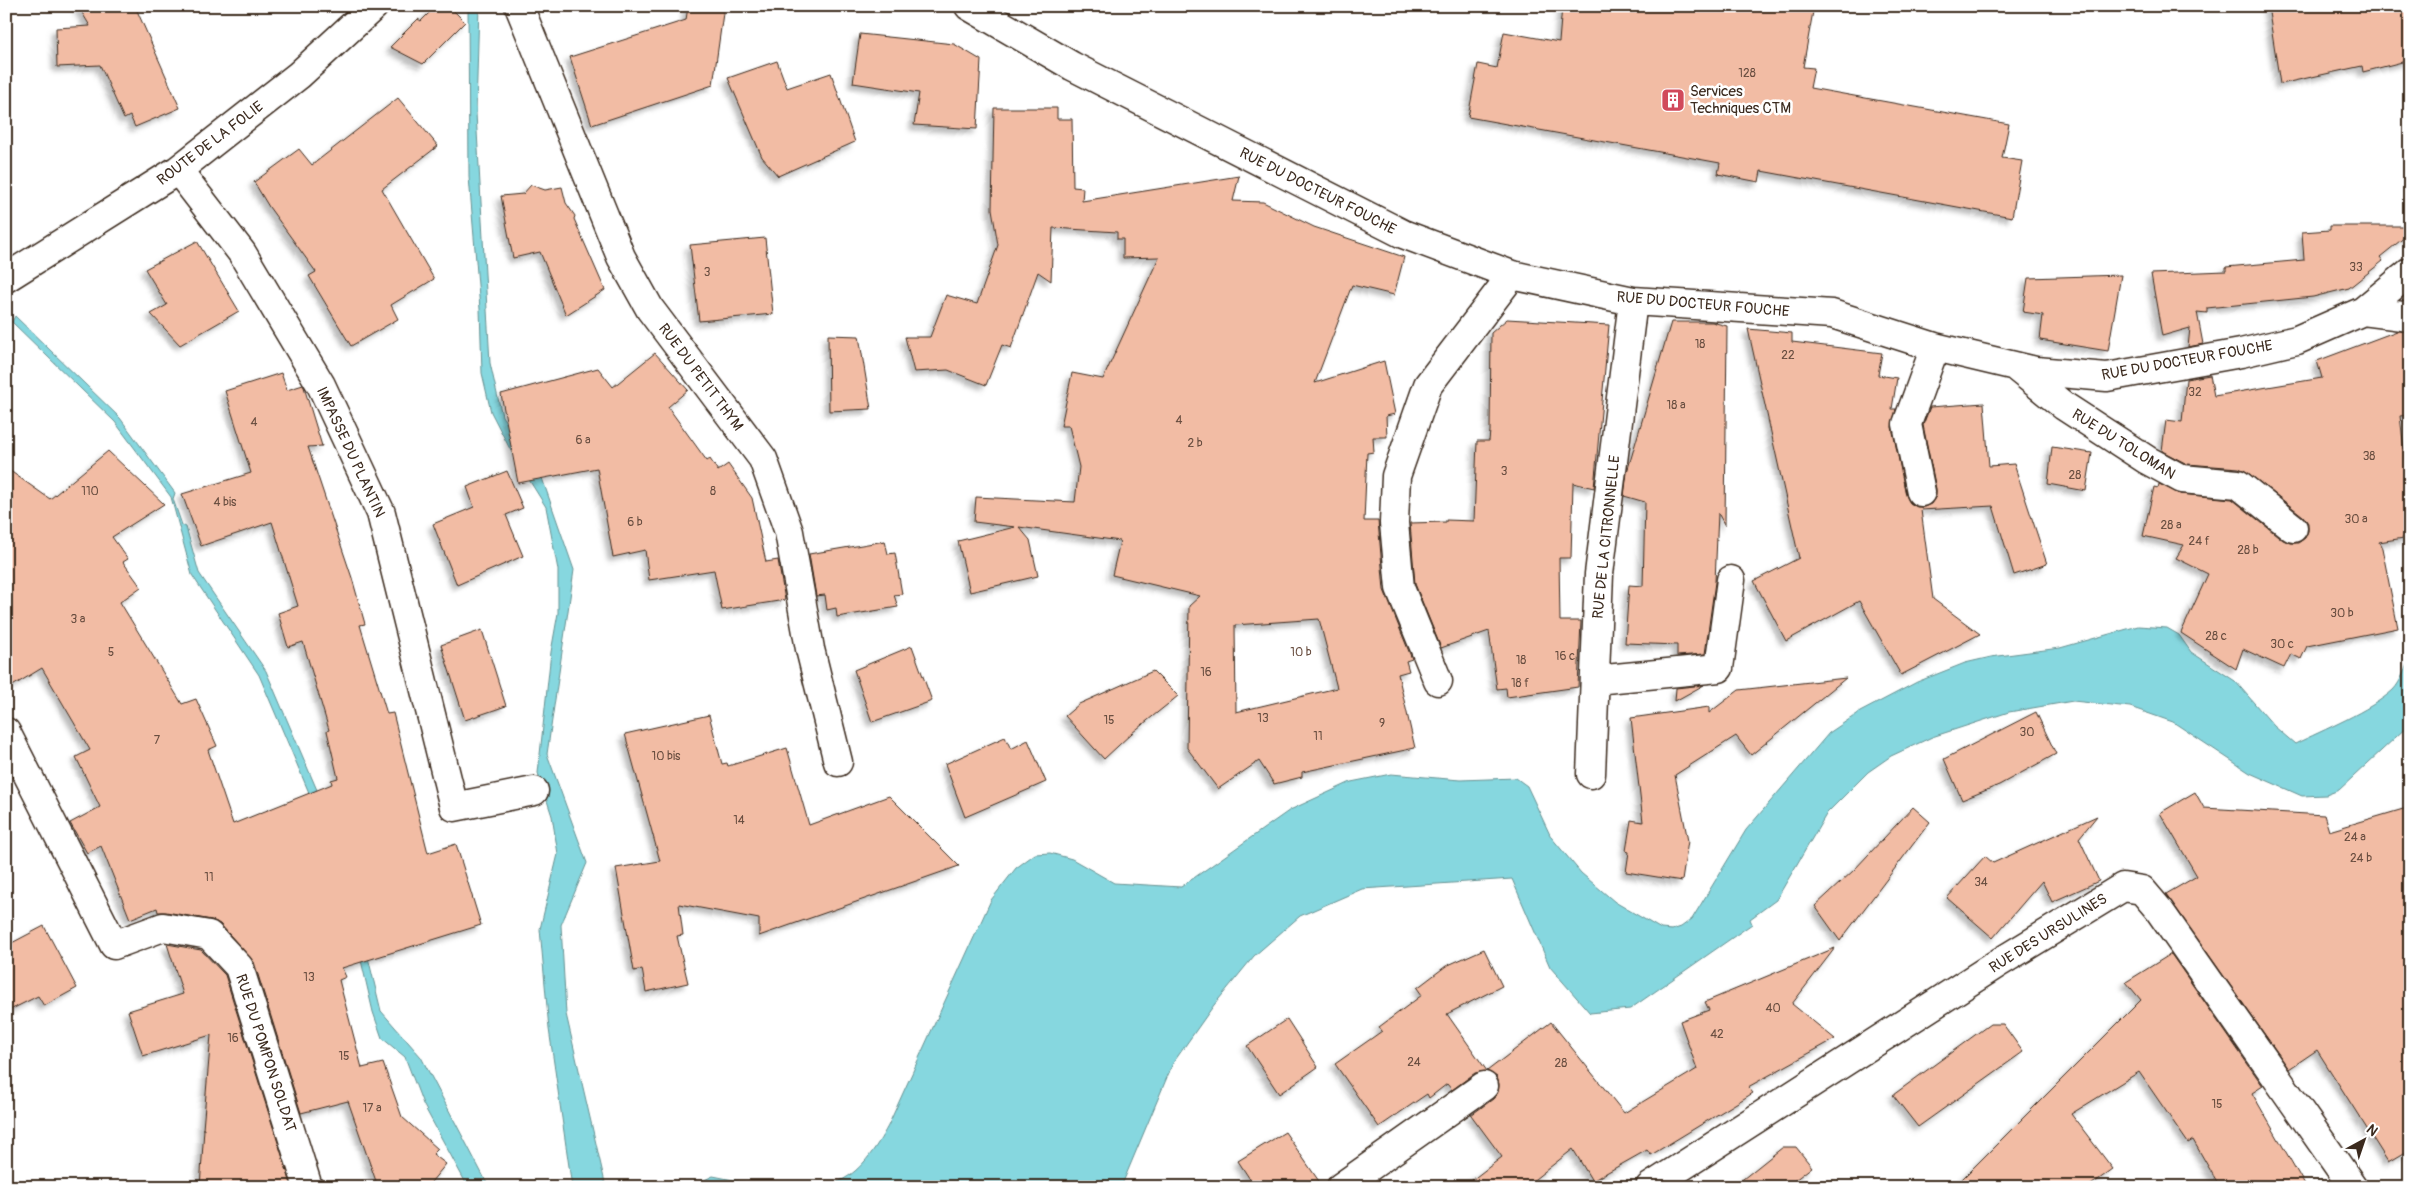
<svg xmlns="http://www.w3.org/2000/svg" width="2416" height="1193" font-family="Pangolin,sans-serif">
	<defs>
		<filter id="shadow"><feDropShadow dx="-4.5" dy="4.5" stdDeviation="2.5" flood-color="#0004"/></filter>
	</defs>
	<rect width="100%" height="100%" fill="#fff"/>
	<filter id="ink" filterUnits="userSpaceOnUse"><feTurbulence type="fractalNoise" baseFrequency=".02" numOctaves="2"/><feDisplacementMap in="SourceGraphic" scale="10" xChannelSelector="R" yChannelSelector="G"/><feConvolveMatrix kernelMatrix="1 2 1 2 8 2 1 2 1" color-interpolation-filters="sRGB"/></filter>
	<g filter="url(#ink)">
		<path fill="#86d7df" stroke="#689292" d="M468,6H479L476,113L490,363L502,416L542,478L574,570L547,754L587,863L561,925L566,1014L606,1187H572L549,1029L540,929L558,854L552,816L538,773L551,652L558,613V570L546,507L511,451L491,412L482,373L480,309L469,177Z
			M15,316L120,418L175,493L173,499L182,525L186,527L199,573L266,671L317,790L351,887L381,1011L421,1057L489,1187H468L423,1104L405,1057L382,1038L373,1012L347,900L310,795L259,675L192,575L171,497L115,422L12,322Z
			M2138,626L2167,628L2179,635L2191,652L2235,681L2274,726L2295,744C2323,730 2370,711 2393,690C2401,682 2406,667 2410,656V724L2339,790L2326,795L2302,796L2250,773L2173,722L2130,707L2073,701L2009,712L1932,737L1891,756L1868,772L1827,813L1776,900L1750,919L1752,924L1630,1009L1590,1013L1550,967L1512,879L1362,889L1300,916L1254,956L1214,1005L1173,1063L1121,1187H811C819,1185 828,1185 835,1183C860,1174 876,1148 888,1126L991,900L1016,868L1035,854L1050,853L1072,859L1114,883L1181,887L1290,810L1351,782L1391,774L1460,780L1516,778L1527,786L1551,837L1581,873L1615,902L1661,929L1672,930L1681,927L1692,919L1746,830L1829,733L1860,712L1917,682L1965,663L1991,657L2060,648Z
			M713,1176L769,1187H689Z"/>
		<path fill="#f2bca4" stroke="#3b2a1e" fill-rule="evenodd" filter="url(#shadow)" d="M78,6H135L180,108L135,127L130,116L124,119L100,65L57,67L56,28L90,26Z
			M436,6H449L465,22L423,64L390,47L418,19L421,21Z
			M688,6H724L713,85L592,125L570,57L686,20Z
			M1562,6H1814L1803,67L1814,68L1810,88L2009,124L2002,158L2022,161L2012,217L1761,171L1759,182L1718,174L1720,163L1468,117L1478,64L1497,68L1504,32L1559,42Z
			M2268,6H2410V60L2363,72L2362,66L2280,84Z
			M860,34L954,44L981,60L977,129L914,125L919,93L853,83Z
			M777,61L787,88L831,73L855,142L778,176L762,157L728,78Z
			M398,98L438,146L382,189L434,279L391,305L398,319L351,346L309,276L316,272L269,207L254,182L299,149L312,165Z
			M994,108H1057V119H1072L1073,187L1083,188L1082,201L1239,176L1233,201L1263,202L1314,227L1404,257L1394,295L1352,285L1315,383L1384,361L1395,414L1386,416L1387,437H1373L1374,452L1367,453L1364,521H1378L1384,590L1412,659L1406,661L1409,671L1398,674L1415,748L1302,772V777L1274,784L1259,761L1218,789L1187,748L1189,606L1200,596L1112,575L1120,541L1019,527L1030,540L1038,576L970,592L958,541L1015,527L974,522L976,497L1075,502L1079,467L1069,426H1061L1072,373L1103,379L1159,257L1123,258V239H1117V232L1053,228L1051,281L1038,272L1011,348L1002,345L986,385L948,370L914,372L905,337H930L946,295L977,304L998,245L992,209ZM1319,619L1337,688L1236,712L1235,625Z
			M531,185L545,190L562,187L566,203L575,216L574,219L605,290L566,315L540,252L513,258L501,196L523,194Z
			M2330,226H2410V233L2380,257L2383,261L2349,288L2313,297L2207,308V313L2197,312L2203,344L2188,347L2190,328L2162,336L2151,274L2226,271V267L2304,260L2302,232L2330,230Z
			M765,238L773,314L699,321L690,245Z
			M197,241L239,311L180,345L151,314L167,305L145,269Z
			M2121,275L2108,351L2040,340L2043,315L2023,312L2028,278Z
			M1507,319L1609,325L1594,488L1573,483L1571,558H1559L1560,621H1581L1578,687L1507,697L1506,688L1497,689L1489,631L1441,648L1415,584L1410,523L1446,522V520L1474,521L1477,441H1489L1490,431L1491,333Z
			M1671,322H1712L1727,326L1725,526L1718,513L1715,582L1705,654L1677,656V645L1625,643L1629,585L1643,586L1645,502L1624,496L1627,472Z
			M1748,329L1792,333V342L1882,353L1878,375L1897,378L1892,409H1896L1892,427L1906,495L1910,503L1917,507H1924L1931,504L1936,496V489L1923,425L1930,407L1984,403L1989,466L2014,464L2047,564L2014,575L1993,506L1921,510L1933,599L1980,634L1901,675L1859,601L1786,641L1754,581L1799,558Z
			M2397,331L2410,332V415L2400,416L2410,499V537L2379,542L2382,548L2398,628L2307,646L2301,659L2291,654L2284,668L2243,649L2236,669L2181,633L2208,574L2176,558L2184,545L2143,536L2154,487L2158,488L2159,484L2180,494L2232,499L2283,540L2290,543H2298L2305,538L2308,531V523L2303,516L2247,472L2239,468L2187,464L2162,451L2166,420L2182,422L2186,379L2210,375L2214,396L2322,378L2317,361Z
			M828,335L859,336L871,409L829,411Z
			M655,353L688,390L668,407L707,461L710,459L718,471L728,464L752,498L766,562L778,560L785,600L722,610L714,570L649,580L645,550L613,557L597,468L518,483L501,394L598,368L613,387Z
			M281,373L287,390L303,385L304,387L322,446L308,447L352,578L365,624L360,625L387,714L393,713L428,853L456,844L481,925L342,968L346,977L339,980L362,1068L383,1063L402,1117L438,1149L433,1154L446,1164L427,1187H378L348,1101L301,1113L254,962L220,924L212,920L166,912H158L157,908L130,919L101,846L87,853L70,823L100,807L76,757L90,750L42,668L6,690V468L50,499L108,451L164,504L112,537L128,559L123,562L141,587L120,602L182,704L196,699L217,746L208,750L233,824L332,784L331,780L338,778L327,731L329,730L303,642L288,647L278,613L298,606L272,522L201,546L182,494L251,473L225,391Z
			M2052,447L2092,453L2086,491L2048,484Z
			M507,471L523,508L506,515L523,556L457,585L433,524L474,507L467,487Z
			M885,541L888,554L895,553L902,594L894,595L898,607L837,617L836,608L827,610L825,595L816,596L809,554Z
			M482,630L506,706L465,720L441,645Z
			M912,646L932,701L872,722L854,670Z
			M1153,671L1178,696L1132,733L1104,759L1065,716L1079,704Z
			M1846,678L1751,755L1736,736L1675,775L1688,841L1682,881L1626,872L1629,852L1626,851L1631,820L1643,822L1631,718L1709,707V713L1739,690Z
			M1704,685L1675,701L1676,688Z
			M2036,712L2056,754L1999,785L1962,800L1944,759Z
			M709,715L722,764L727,763L728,766L787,748L809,825L889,796L959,866L759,936V919L679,904L683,935L677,936L688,983L646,992L642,969L634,971L616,868L660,861L625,734Z
			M1005,737L1011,749L1028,740L1046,782L965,817L945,764Z
			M2195,792L2204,808L2324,815L2329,831L2410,807V1149L2388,1162L2317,1050L2289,1069L2166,894L2197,876L2160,813Z
			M1913,807L1930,822L1840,941L1815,906L1854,870Z
			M2097,816L2079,838L2099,881L2052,902L2042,881L1993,938L1947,898L1985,856L1993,863Z
			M44,926L77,988L44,1006L38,996L6,1012V946Z
			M167,944L201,950L225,975L292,1187H200L204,1129H203L211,1035L143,1056L128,1011L183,994Z
			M1835,948L1792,1004L1835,1039L1748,1087L1753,1093L1651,1155L1647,1150L1592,1181L1573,1149L1525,1187H1463L1502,1157L1471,1115L1493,1099L1498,1092L1499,1084L1497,1077L1487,1071L1551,1022L1624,1113L1697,1069L1680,1021L1709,1010L1705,1002Z
			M1484,949L1502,986L1447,1014L1487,1071L1475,1073L1452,1090L1447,1084L1429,1098L1427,1094L1379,1127L1335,1064L1382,1031L1379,1027L1422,995L1417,988L1446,966Z
			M2171,954L2263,1086L2252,1093L2306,1187H2220L2193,1140L2188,1143L2139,1072L2071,1114L2113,1169L2088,1187H1954L2141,1000L2126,982Z
			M1287,1019L1318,1067L1279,1094L1247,1046Z
			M1990,1024H2003L2023,1052L1918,1127L1893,1095Z
			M1285,1132L1323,1187H1255L1238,1161Z
			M1783,1147H1796L1812,1167L1786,1187H1733Z"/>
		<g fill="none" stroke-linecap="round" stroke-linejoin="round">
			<g stroke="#3b2a1e" stroke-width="31">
				<path id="minor" d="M519,6L621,257L650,309L763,459L789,532L810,649L838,762
					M969,6L1072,66L1403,234L1512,275L1633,301L1832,314L1935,347L2015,366L2036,371L2107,377L2241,353L2297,340L2363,311L2410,272
					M178,170L242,253L321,385L381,513L454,807L534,791
					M6,278L178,170L299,75L374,6
					M2363,311L2410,317
					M2017,368L2064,406L2147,460L2182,479L2238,484L2293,528
					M1921,492L1907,424L1935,347
					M1595,680L1719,668L1731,580
					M1438,681L1400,588L1394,523L1396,476L1428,385L1512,275
					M6,732L114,945L163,927L209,935L239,967L308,1187
					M1591,774L1599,574L1633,301
					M1341,1187L1484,1086
					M1650,1187L2000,962L2123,887L2142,890L2159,910L2353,1187"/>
			</g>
			<use href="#minor" stroke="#fff" stroke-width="28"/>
		</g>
	</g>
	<defs>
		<g id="building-square" transform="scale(1.25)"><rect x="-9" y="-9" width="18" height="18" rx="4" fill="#d1495b" stroke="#fff"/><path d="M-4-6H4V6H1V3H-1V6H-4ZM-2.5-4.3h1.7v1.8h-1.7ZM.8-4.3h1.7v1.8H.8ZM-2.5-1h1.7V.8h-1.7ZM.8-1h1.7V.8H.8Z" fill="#fff"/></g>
	</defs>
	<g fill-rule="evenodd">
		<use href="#building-square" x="1673" y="100"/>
	</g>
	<g text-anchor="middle" stroke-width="5" stroke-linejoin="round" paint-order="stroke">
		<g font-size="12" fill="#694e40">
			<text x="1747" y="77">128</text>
			<text x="2356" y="271">33</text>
			<text x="707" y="276">3</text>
			<text x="1700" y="348">18</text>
			<text x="1788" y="359">22</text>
			<text x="2195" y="396">32</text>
			<text x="1676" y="409">18 a</text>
			<text x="1179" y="424">4</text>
			<text x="254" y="426">4</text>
			<text x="583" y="444">6 a</text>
			<text x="1195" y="447">2 b</text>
			<text x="2369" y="460">38</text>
			<text x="1504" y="475">3</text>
			<text x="2075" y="479">28</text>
			<text x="90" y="495">110</text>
			<text x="713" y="495">8</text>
			<text x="225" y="506">4 bis</text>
			<text x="2356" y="523">30 a</text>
			<text x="635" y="526">6 b</text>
			<text x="2171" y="529">28 a</text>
			<text x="2199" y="545">24 f</text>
			<text x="2248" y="554">28 b</text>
			<text x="2342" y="617">30 b</text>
			<text x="78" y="623">3 a</text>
			<text x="2216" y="640">28 c</text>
			<text x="2282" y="648">30 c</text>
			<text x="111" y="656">5</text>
			<text x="1301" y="656">10 b</text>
			<text x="1565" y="660">16 c</text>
			<text x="1521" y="664">18</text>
			<text x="1206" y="676">16</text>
			<text x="1520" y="687">18 f</text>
			<text x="1263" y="722">13</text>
			<text x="1109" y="724">15</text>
			<text x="1382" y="727">9</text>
			<text x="2027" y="736">30</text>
			<text x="1318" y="740">11</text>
			<text x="157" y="744">7</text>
			<text x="666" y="760">10 bis</text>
			<text x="739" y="824">14</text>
			<text x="2355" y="841">24 a</text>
			<text x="2361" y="862">24 b</text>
			<text x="209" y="881">11</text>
			<text x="1981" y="886">34</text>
			<text x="309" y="981">13</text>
			<text x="1773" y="1012">40</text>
			<text x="1717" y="1038">42</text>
			<text x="233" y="1042">16</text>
			<text x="344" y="1060">15</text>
			<text x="1414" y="1066">24</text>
			<text x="1561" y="1067">28</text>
			<text x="2217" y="1108">15</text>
			<text x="372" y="1112">17 a</text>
		</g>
		<g font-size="15" fill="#3b2a1e" stroke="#fff" text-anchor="start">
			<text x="1690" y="96">Services<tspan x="1690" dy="17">Techniques CTM</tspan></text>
		</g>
		<g font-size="15" fill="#3b2a1e" stroke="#fff">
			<text transform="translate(210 143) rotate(-37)" y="5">ROUTE DE LA FOLIE</text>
			<text transform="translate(1318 191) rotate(27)" y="5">RUE DU DOCTEUR FOUCHE</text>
			<text transform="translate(1703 304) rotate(5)" y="5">RUE DU DOCTEUR FOUCHE</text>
			<text transform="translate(2187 360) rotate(-10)" y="5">RUE DU DOCTEUR FOUCHE</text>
			<text transform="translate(701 377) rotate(53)" y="5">RUE DU PETIT THYM</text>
			<text transform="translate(2124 444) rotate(32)" y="5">RUE DU TOLOMAN</text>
			<text transform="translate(351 452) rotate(65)" y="5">IMPASSE DU PLANTIN</text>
			<text transform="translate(1606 537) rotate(-84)" y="5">RUE DE LA CITRONNELLE</text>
			<text transform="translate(2048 933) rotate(-32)" y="5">RUE DES URSULINES</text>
			<text transform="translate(266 1053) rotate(72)" y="5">RUE DU POMPON SOLDAT</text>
		</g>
	</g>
	<rect width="2416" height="1193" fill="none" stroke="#fff" stroke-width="25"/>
	<rect x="12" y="12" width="2391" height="1168" fill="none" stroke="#3b2a1e" stroke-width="2" filter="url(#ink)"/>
	<g transform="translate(2364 1140) rotate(40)" stroke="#ffffff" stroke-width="4" paint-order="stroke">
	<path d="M0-4L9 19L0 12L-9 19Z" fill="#3b2a1e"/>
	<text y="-8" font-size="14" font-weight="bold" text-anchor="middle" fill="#3b2a1e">N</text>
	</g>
</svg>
